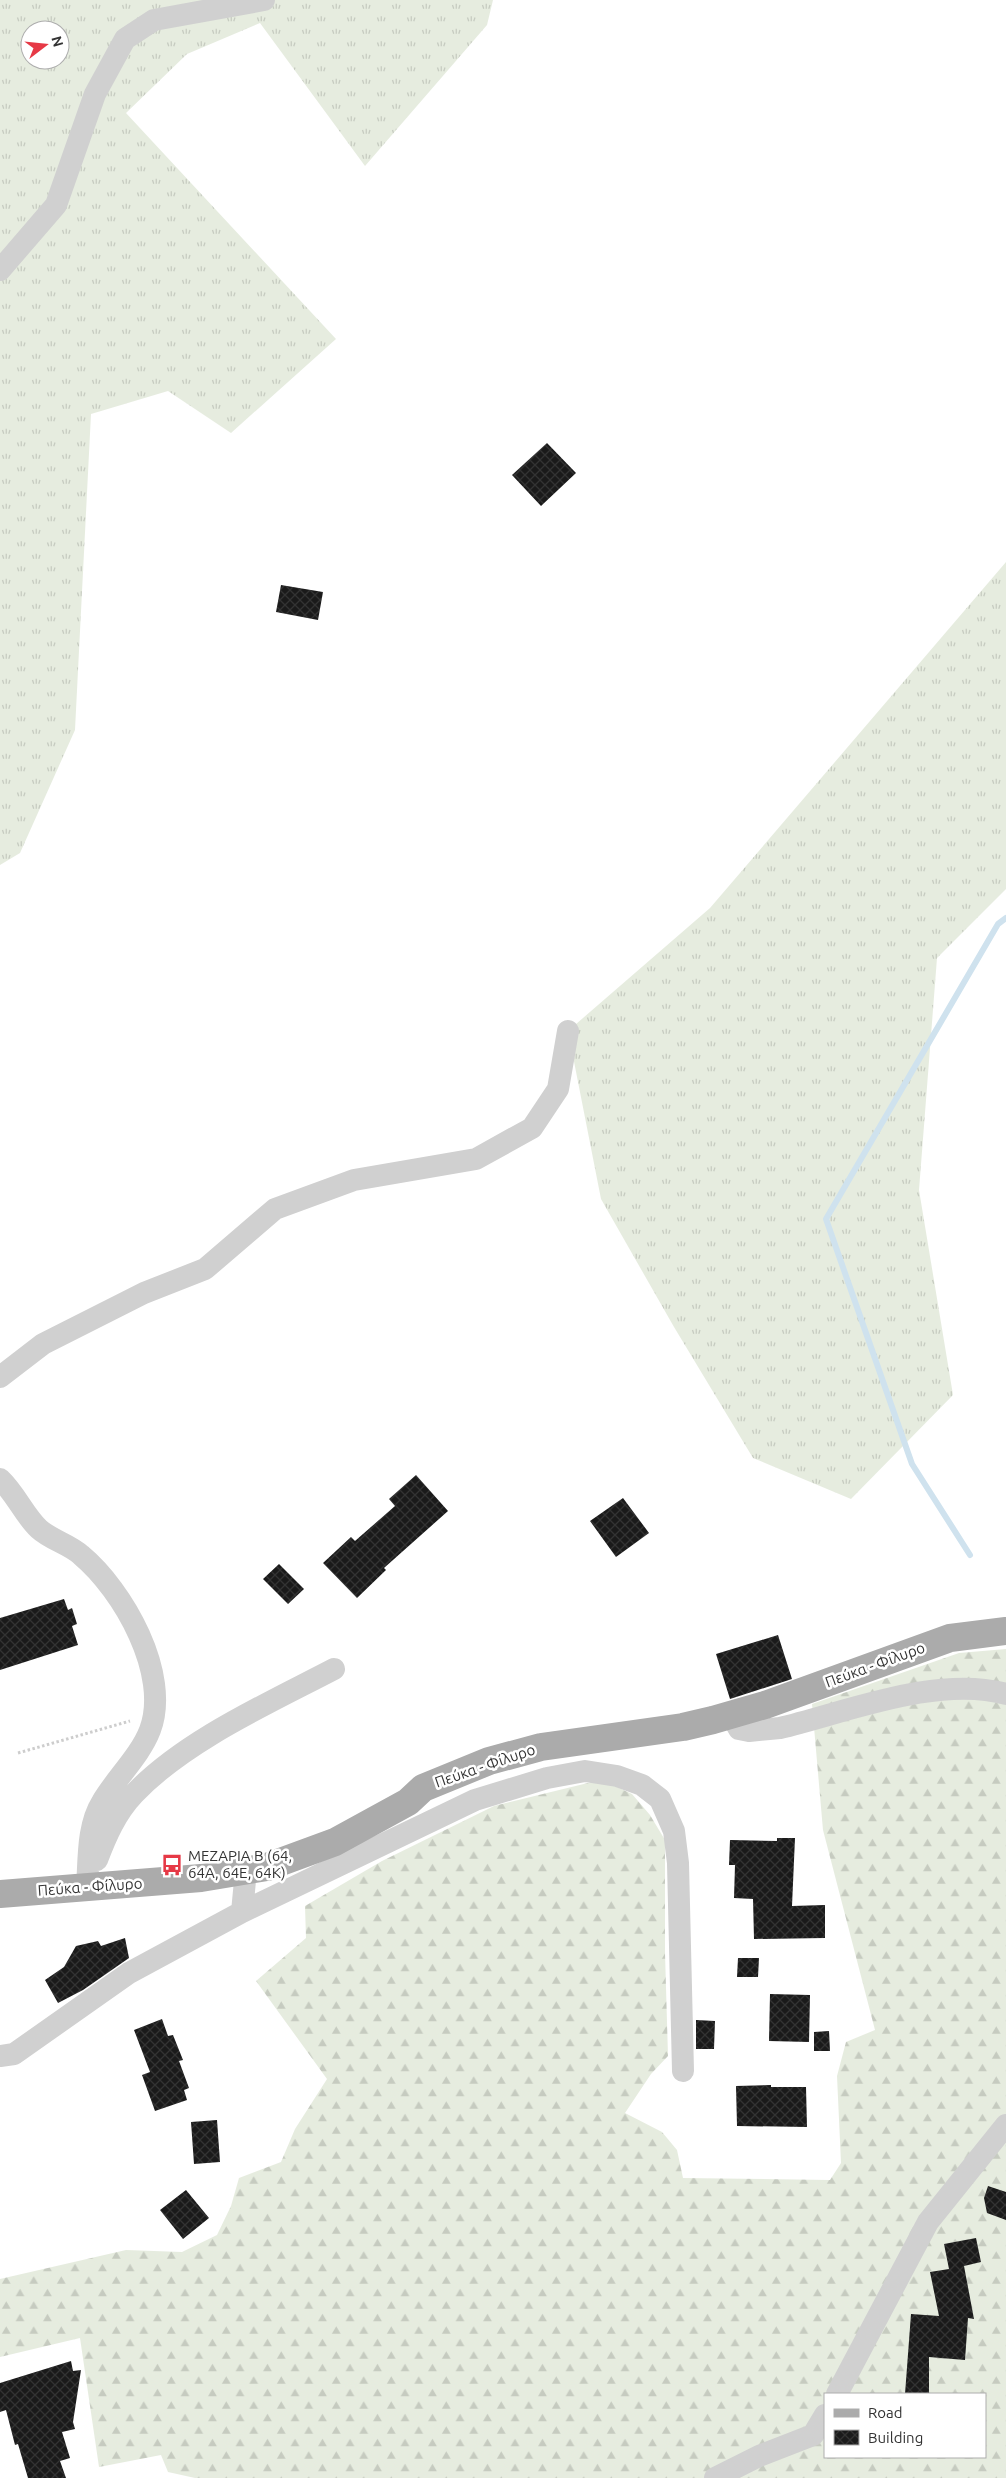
<svg xmlns="http://www.w3.org/2000/svg" width="1006" height="2478" font-family="Ubuntu,sans-serif">
	<defs>
		<pattern id="grass-tufts" width="24" height="20" patternUnits="userSpaceOnUse" patternTransform="scale(1.25)"><rect width="24" height="20" fill="#e6ecdf"/><path d="M3 7l-1-3M5 7V3M7 7l1-3M15 17l-1-3M17 17v-4M19 17l1-3" fill="none" stroke="#c6cbc0"/></pattern>
		<pattern id="forest-firs" width="22" height="20" patternUnits="userSpaceOnUse" patternTransform="scale(1.25)"><rect width="22" height="20" fill="#e6ecdf"/><path d="M5 1l3.5 6h-7zM16 11l3.5 6h-7z" fill="#c6cbc0"/></pattern>
		<pattern id="building-cross-hatch" width="8" height="8" patternUnits="userSpaceOnUse" patternTransform="scale(1.25)"><rect width="8" height="8" fill="#1a1a1a"/><path d="M0 0l8 8M0 8l8-8" fill="none" stroke="#333"/></pattern>
	</defs>
	<rect width="100%" height="100%" fill="#fff"/>
	<path fill="url(#grass-tufts)" fill-rule="evenodd" d="M0,0H493L487,25L365,166L260,23L187,54L126,113L336,339L231,433L168,391L91,414L75,730L20,853L0,865ZM30,30H60V60H30Z
		M1006,562V889L937,958L919,1190L953,1395L851,1499L753,1458L674,1327L601,1199L568,1031L710,908Z"/>
	<path fill="url(#forest-firs)" fill-rule="evenodd" d="M1006,1649V2478H195L168,2472L161,2455L99,2467L80,2338L0,2357V2279L126,2250L182,2252L217,2235L231,2206L239,2178L281,2162L295,2129L327,2079L256,1981L306,1938L305,1906L382,1861L494,1806L592,1782L615,1786L632,1794L650,1815L665,1840V1953L668,2056L651,2074L625,2113L662,2132L677,2150L683,2178L830,2180L841,2163L837,2076L846,2042L875,2030L823,1830L812,1704L959,1653ZM825,2394H985V2457H825Z"/>
	<g fill="none" stroke-linecap="round" stroke-linejoin="round">
		<path stroke="#cfe2ee" stroke-width="6" d="M970,1555L912,1464L826,1219L998,924L1006,918"/>
	</g>
	<path fill="url(#building-cross-hatch)" d="M547,443L576,473L541,506L512,475Z
		M281,585L323,592L318,620L276,612Z
		M416,1475L448,1511L384,1568L386,1570L357,1598L323,1563L351,1537L355,1541L395,1506L389,1499Z
		M623,1498L649,1533L616,1557L590,1521Z
		M279,1564L304,1589L288,1604L263,1579Z
		M64,1599L68,1610L72,1608L77,1624L72,1626L78,1645L0,1670V1618Z
		M778,1635L792,1679L730,1699L716,1654Z
		M777,1838H795L792,1906L825,1905V1938L754,1939L753,1899L734,1898L735,1865H729L730,1840L777,1841Z
		M125,1938L129,1958L83,1990L58,2003L45,1980L64,1967L76,1946L98,1941L101,1946Z
		M738,1958H759L758,1977H737Z
		M770,1994L810,1995L809,2042L769,2041Z
		M162,2019L168,2036L173,2035L183,2060L179,2061L189,2088L184,2090L187,2100L155,2111L142,2075L150,2072L134,2030Z
		M696,2020L715,2021L714,2049H696Z
		M829,2031L830,2051H814V2032Z
		M771,2085V2087H806L807,2127L737,2126L736,2086Z
		M217,2120L220,2162L194,2164L191,2122Z
		M988,2186L1006,2192V2220L987,2213L984,2198Z
		M186,2190L209,2218L183,2239L160,2210Z
		M976,2238L981,2262L964,2266L974,2319L968,2318L965,2360L929,2357V2394H905L911,2314L939,2316L930,2272L949,2269L944,2244Z
		M71,2361L73,2371L81,2370L73,2422L75,2429L62,2432L70,2458L60,2461L66,2478H28L18,2444L15,2445L6,2410L0,2412V2383Z"/>
	<g fill="none" stroke-linecap="round" stroke-linejoin="round">
		<path stroke="#cdcdcd" stroke-width="3" stroke-dasharray="2.5 2.5" stroke-linecap="butt" d="M18,1753L130,1721"/>
		<path stroke="#d0d0d0" stroke-width="22" d="M0,270L56,205L95,94L125,39L154,20L264,0
			M0,1377L43,1344L144,1293L205,1269L275,1209L354,1180L476,1159L532,1128L558,1089L568,1031
			M0,1479C16,1494 24,1515 39,1529C51,1540 69,1544 81,1555C123,1590 171,1674 150,1730C140,1756 116,1778 102,1802C87,1826 89,1860 87,1887
			M731,1715L739,1729L749,1731L780,1728C847,1712 938,1675 1006,1694
			M97,1860C106,1836 116,1813 134,1794C184,1741 269,1703 334,1669
			M242,1912L475,1800L547,1778L585,1771L617,1776L642,1785L660,1799L674,1831L678,1863L683,2071
			M0,2056L14,2054L129,1973L242,1912L246,1870
			M837,2394L928,2222L1006,2125
			M715,2478L759,2456L813,2435L825,2415"/>
		<path stroke="#ababab" stroke-width="28" d="M0,1894L201,1878L267,1867L335,1842L408,1802L423,1788L489,1761L541,1747L683,1727L713,1720L765,1705L950,1638L1006,1631"/>
	</g>
	<defs>
		<g id="bus-bare" transform="scale(1.725)"><path d="M-5-6H5V4H4V6H2V4H-2V6H-4V4H-5ZM-3.5-4V0h7V-4ZM-3.5 1.2v1.5H-2V1.2ZM2 1.2v1.5H3.5V1.2Z" fill="#e63946" stroke="#fff" stroke-width="2.5" paint-order="stroke"/></g>
	</defs>
	<g fill-rule="evenodd">
		<use href="#bus-bare" x="172" y="1865"/>
	</g>
	<g text-anchor="middle" stroke-width="5" stroke-linejoin="round" paint-order="stroke">
		<g font-size="15" fill="#333" stroke="#fff">
			<text transform="translate(875 1665) rotate(-20)" y="5">Πεύκα - Φίλυρο</text>
			<text transform="translate(485 1766) rotate(-19)" y="5">Πεύκα - Φίλυρο</text>
			<text transform="translate(90 1887) rotate(-4)" y="5">Πεύκα - Φίλυρο</text>
		</g>
		<g font-size="15" fill="#333" stroke="#fff" text-anchor="start">
			<text x="188" y="1861">ΜΕΖΑΡΙΑ B (64,<tspan x="188" dy="17">64Α, 64Ε, 64Κ)</tspan></text>
		</g>
	</g>
	<rect x="824" y="2393" width="162" height="65" fill="#ffffff" stroke="#adadad"/>
	<rect x="834" y="2409" width="25" height="8" fill="#ababab" stroke="#adadad"/>
	<text x="868" y="2418" font-size="15" fill="#333333">Road</text>
	<rect x="834" y="2430" width="25" height="15" fill="url(#building-cross-hatch)" stroke="#adadad"/>
	<text x="868" y="2443" font-size="15" fill="#333333">Building</text>
	<g transform="translate(45 45) rotate(74)"><circle r="24" fill="#ffffff" stroke="#adadad"/>
	<path d="M0-4L9 19L0 12L-9 19Z" fill="#e63946"/>
	<text y="-8" font-size="14" font-weight="bold" text-anchor="middle" fill="#333333">N</text>
	</g>
</svg>
